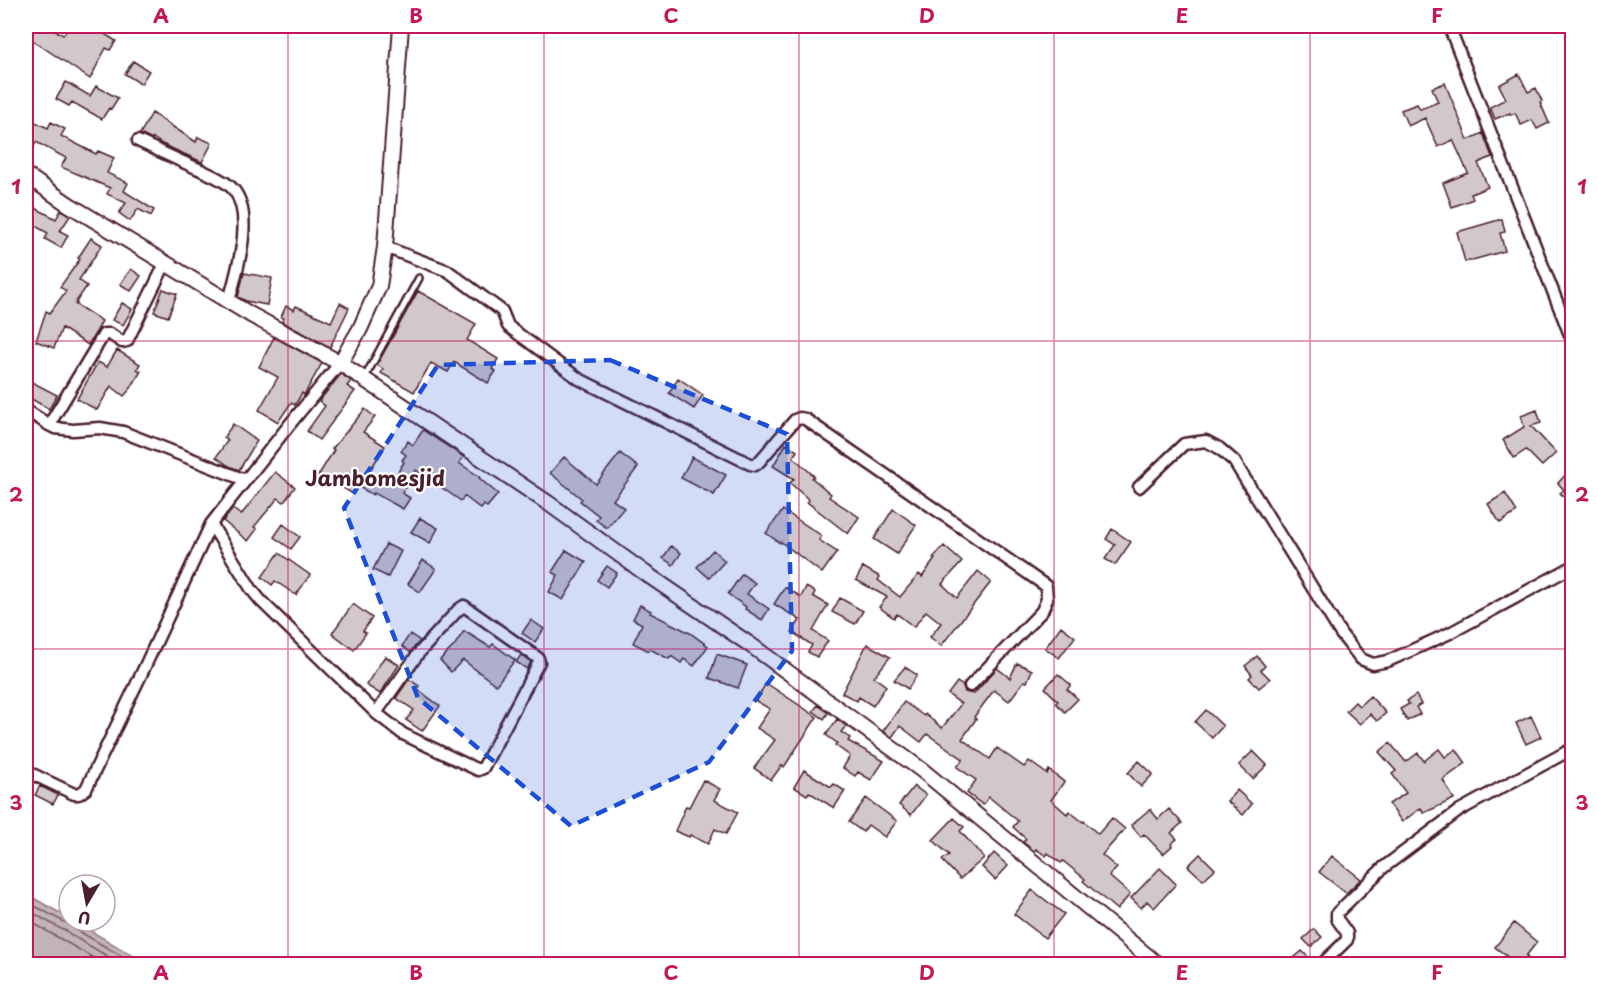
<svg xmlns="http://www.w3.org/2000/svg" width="1598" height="990" font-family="'Playpen Sans',sans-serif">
	<rect width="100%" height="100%" fill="#fff"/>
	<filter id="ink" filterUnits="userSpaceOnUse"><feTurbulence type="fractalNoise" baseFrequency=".0167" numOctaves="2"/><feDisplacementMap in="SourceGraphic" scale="12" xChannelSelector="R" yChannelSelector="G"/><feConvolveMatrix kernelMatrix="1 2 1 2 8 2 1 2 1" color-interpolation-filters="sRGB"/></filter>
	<g filter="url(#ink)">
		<path fill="#c1b3b6" stroke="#91787e" stroke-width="1.5" d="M26,894L69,918V921H74L147,964H26Z"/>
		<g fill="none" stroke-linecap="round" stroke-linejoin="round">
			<path stroke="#7a5a63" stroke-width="1.5" d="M26,901L64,922L71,923L75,929L135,964
				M26,909L61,929L67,931L71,935L121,964
				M26,919L104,964"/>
		</g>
		<path fill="#d2c7cb" stroke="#4a1f2b" stroke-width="1.5" d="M36,26H49L63,35L70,26H92L116,41L110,50L106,48L90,79L28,37Z
			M133,61L149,71L141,84L125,74Z
			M1519,74L1528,92L1536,88L1542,101L1540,102L1549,123L1537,129L1532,120L1521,125L1515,113L1511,115L1510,113L1495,119L1490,107L1506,99L1499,85Z
			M66,82L90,96L96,86L118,98L111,109L109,108L102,119L72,102L69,106L56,99Z
			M1445,83L1468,140L1483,133L1492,157L1478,163L1488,187L1471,194L1473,199L1452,207L1443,183L1468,173L1453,140L1438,147L1425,118L1408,126L1401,110L1417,104L1420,109L1438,102L1432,88Z
			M152,113L196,142L198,137L212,143L202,162L162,144L153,138L152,140L140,134Z
			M29,119L48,128L51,122L65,129L61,136L96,154L98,151L114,158L107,173L128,183L124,191L154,210L151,216L138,209L130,221L119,213L126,203L107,194L110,188L61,167L66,158L36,142L33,149L26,146V127Z
			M26,203L56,219L61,210L70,216L60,231L68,235L61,248L45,239L48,233L26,221Z
			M1502,219L1505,232L1500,233L1505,251L1465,262L1457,232Z
			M91,238L102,245L79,280L87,286L76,302L77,303L75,304L102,321L96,332L88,345L62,328L54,348L36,341L46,311L50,313L66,291L60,287L80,259L78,258Z
			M131,269L141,276L131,291L120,284Z
			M244,273L272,278L267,305L246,301L238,297Z
			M163,289L177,294L168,317L154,312Z
			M418,291L476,324L467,340L498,359L492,369L496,371L488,383L454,362L448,372L431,363L414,392L381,373L383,369L377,365Z
			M122,303L132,309L123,325L112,320Z
			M340,303L349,308L330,347L282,322L284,318L281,317L286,306L294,310L296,306L331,322Z
			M274,337L322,363L304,395L302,393L295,405L291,403L278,422L259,410L278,377L259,367Z
			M117,350L140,364L137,369L141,371L131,388L124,396L111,386L97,410L77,399L98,362L107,367Z
			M341,374L351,381L347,386L355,391L319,440L307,431L325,406L319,401Z
			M678,378L703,395L694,409L669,393Z
			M26,379L57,395L49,409L26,396Z
			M365,409L375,417L363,432L385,446L369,472L391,484L404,462L402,460L406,455L401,451L408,441L413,445L423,430L464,457L459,463L480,477L479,478L498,494L487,507L484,505L481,509L464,496L461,501L416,470L402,493L410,498L403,509L374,493L373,495L357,486L353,494L335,483L334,485L318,476L334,450L332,449Z
			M1537,410L1541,423L1531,426L1556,453L1542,466L1526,450L1514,458L1503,440L1524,427L1521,416Z
			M233,424L257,441L239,470L229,466L216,457L228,440L224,437Z
			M786,444L797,451L793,457L814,476L812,478L831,494L829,497L859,517L848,534L807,502L809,500L790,483L794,479L773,466Z
			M620,453L638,467L613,500L624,508L607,528L596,520L599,516L580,501L582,499L550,473L564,457L596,484Z
			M692,457L726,475L714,495L681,478Z
			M1572,468V505L1560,493L1564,490L1558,483Z
			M275,472L295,487L284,502L278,498L254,527L257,529L248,541L223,521L233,509L241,515Z
			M1505,493L1517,512L1500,523L1488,504Z
			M893,509L916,525L897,554L874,539Z
			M783,510L822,536L819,540L837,552L822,573L781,542L780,543L766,533Z
			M420,518L438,528L430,543L411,532Z
			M283,524L300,537L291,549L274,537Z
			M1112,529L1131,542L1115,565L1105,559L1115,545L1106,539Z
			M386,544L401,551L388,577L373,570Z
			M671,546L681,553L673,565L663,558Z
			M944,546L962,562L942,584L957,598L978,571L991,582L941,646L930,637L941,623L926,611L914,627L897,614L894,618L879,607L887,597L856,580L863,567L880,577L878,580L900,597L919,574L922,577L935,559L933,558Z
			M566,550L586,562L563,600L549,592L558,575L552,572Z
			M713,550L725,561L709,578L697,567Z
			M279,553L310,575L296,595L275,581L272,585L262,577Z
			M423,560L436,569L420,592L408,584Z
			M607,566L617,573L607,587L597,580Z
			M742,574L755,583L747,594L769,609L762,620L745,609L746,607L728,594Z
			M785,587L801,597L806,587L815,592L813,596L828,605L813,631L828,641L817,657L808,652L812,645L792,632L800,620L774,604Z
			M840,598L863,611L855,624L832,612Z
			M353,604L372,618L363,631L366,633L354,650L332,633Z
			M640,605L651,611L650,613L690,633L708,646L694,666L684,659L681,663L671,656L669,659L650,649L649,651L633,643L642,624L633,619Z
			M531,620L544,629L535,642L522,633Z
			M1061,626L1075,637L1059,658L1045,648Z
			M464,631L490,647L493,644L515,660L496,685L463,660L451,672L440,660L454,646Z
			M410,634L420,641L410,652L402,646Z
			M867,644L890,657L874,677L886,686L873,706L859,697L857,701L842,693Z
			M717,654L747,665L738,688L709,678Z
			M521,655L531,662L527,669L516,662Z
			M385,656L399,665L380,694L366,685Z
			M1257,656L1265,666L1261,670L1270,679L1259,688L1249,678L1252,675L1245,666Z
			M1017,663L1032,670L1027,682L1024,681L1009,701L994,690L974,717L976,719L962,739L990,759L997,748L1024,767L1029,761L1047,774L1049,770L1064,782L1051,800L1067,814L1069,811L1083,822L1084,821L1098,834L1112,818L1125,829L1102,855L1117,868L1109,876L1130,894L1117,910L1083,881L1085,879L1063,861L1061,863L1048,853L1046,856L1036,849L1034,851L1023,842L1026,839L1013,827L1018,821L989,797L983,805L967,793L976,780L957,767L963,759L927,734L921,742L900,726L892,737L883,731L904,702L924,716L925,714L942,728L961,704L948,694L957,682L963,686L965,692L974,694L997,668L1010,678Z
			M905,667L917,675L908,689L894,680Z
			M1058,674L1071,685L1067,689L1078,699L1065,712L1056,703L1058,701L1045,688Z
			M409,679L419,686L417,689L440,706L422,731L406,720L414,710L396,698Z
			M766,683L817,717L784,767L782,765L771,780L754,768L775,740L757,728L770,709L756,701Z
			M1416,695L1421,704L1416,707L1420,714L1407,721L1400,709L1409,704L1407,701Z
			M1370,696L1386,713L1377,721L1370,714L1360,724L1346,711L1355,702L1359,706Z
			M818,705L828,713L824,719L813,711Z
			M1206,710L1223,726L1212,738L1195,722Z
			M1531,716L1541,737L1526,744L1516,723Z
			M837,719L846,726L841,732L850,738L848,741L884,761L871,780L858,772L855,776L843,768L850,756L835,745L837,743L826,735Z
			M1390,743L1406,762L1418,753L1424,761L1439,749L1445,757L1456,749L1466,763L1443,780L1454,799L1424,813L1421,808L1402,822L1389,804L1406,793L1392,774L1396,771L1379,752Z
			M1253,751L1267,765L1253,779L1239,765Z
			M1139,761L1153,774L1141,787L1128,773Z
			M804,770L831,787L834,784L845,791L834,808L809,792L807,795L794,787Z
			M703,780L720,789L714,800L738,812L726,834L715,829L708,844L690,835L689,837L675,831L686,806L689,807Z
			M40,786L58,795L53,804L35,795Z
			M914,786L926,795L911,815L899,805Z
			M1237,790L1252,804L1243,815L1227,801Z
			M866,798L897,821L885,837L868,825L863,832L849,822Z
			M1150,809L1158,819L1169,809L1182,823L1171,833L1177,839L1171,844L1172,846L1163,854L1144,834L1141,837L1131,825Z
			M954,818L964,827L960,831L984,858L960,879L942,860L949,855L933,840Z
			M994,853L1008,866L995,880L982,867Z
			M1200,854L1215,869L1203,880L1188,866Z
			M1332,856L1361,879L1346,893L1319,872Z
			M1160,868L1176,884L1154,908L1147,901L1141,908L1131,898Z
			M1032,890L1064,914L1045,938L1014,914Z
			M1514,923L1537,942L1526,956L1533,964H1517L1495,947Z
			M1314,929L1322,937L1311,947L1303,939Z
			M1302,951L1315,964H1287Z"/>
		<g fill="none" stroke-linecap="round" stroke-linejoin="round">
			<g stroke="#4a1f2b" stroke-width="10">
				<path id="service" d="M365,377L419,278"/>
			</g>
			<g stroke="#4a1f2b" stroke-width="15">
				<path id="minor" d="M1449,26L1572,340
					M138,141C159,151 180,161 201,170C211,175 225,180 233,189C255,215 237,271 229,301
					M385,247L448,271L502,311L508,326L513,330L579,379L750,464L755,465L758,463L795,420L800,418L805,419L1046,586L1047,599L1042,611L970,686
					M340,363L290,424L211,524L252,590L261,601L376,713L403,734L478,770L483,768L539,662L538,658L464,606L458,610L418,654L376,713
					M26,410L49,425L55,428L73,430L100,428L123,432L245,480
					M49,425L104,334H110L122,342L127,341L166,262
					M1139,487L1184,444L1206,441L1219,448L1234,461L1341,634L1361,659L1373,664L1388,661L1450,633L1572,567
					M26,771L74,794H79L86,789L140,677L211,524
					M1322,964L1347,940V933L1337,919V913L1384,867L1460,810L1572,749"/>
			</g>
			<g stroke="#4a1f2b" stroke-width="18">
				<path id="tertiary" d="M26,175L68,204L251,315L340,363L548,503L645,573L752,646L923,771L1157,964
					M340,363L360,329L379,286L385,247L401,26"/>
			</g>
			<use href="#service" stroke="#fff" stroke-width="5"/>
			<use href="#minor" stroke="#fff" stroke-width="10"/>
			<use href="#tertiary" stroke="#fff" stroke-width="14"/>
		</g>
	</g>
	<path fill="#1d4ed8" fill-opacity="0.2" stroke="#1d4ed8" stroke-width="4.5" stroke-dasharray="12 8" stroke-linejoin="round" d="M610,360L787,434L792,651L709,762L571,826L418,698L344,508L438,365Z"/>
	<path fill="none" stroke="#c2185b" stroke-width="1.5" stroke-opacity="0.55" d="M288,26V964M544,26V964M799,26V964M1054,26V964M1310,26V964M26,341H1572M26,649H1572"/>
	<g text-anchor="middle" stroke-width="4.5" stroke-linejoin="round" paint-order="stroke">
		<g font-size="21" font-weight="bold" fill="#4a1f2b" stroke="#fff">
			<text x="375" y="486">Jambomesjid</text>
		</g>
	</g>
	<rect width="1598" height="990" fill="none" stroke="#fff" stroke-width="66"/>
	<g transform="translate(87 903) rotate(190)"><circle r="28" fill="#ffffff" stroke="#b7a5aa" stroke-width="1.5"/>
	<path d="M0-4.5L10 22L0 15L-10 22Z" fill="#4a1f2b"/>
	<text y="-9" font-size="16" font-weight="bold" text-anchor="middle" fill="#4a1f2b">U</text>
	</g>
	<rect x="33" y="33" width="1532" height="924" fill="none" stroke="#c2185b" stroke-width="2"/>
	<g font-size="20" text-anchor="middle" font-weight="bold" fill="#c2185b">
		<text x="161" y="23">A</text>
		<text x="416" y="23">B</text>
		<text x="671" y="23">C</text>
		<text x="927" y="23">D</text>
		<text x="1182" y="23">E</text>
		<text x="1437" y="23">F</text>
		<text x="16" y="194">1</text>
		<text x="1582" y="194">1</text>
		<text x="16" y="502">2</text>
		<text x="1582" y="502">2</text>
		<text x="16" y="810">3</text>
		<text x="1582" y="810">3</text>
		<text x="161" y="980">A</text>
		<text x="416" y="980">B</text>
		<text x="671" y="980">C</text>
		<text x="927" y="980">D</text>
		<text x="1182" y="980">E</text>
		<text x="1437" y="980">F</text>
	</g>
</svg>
